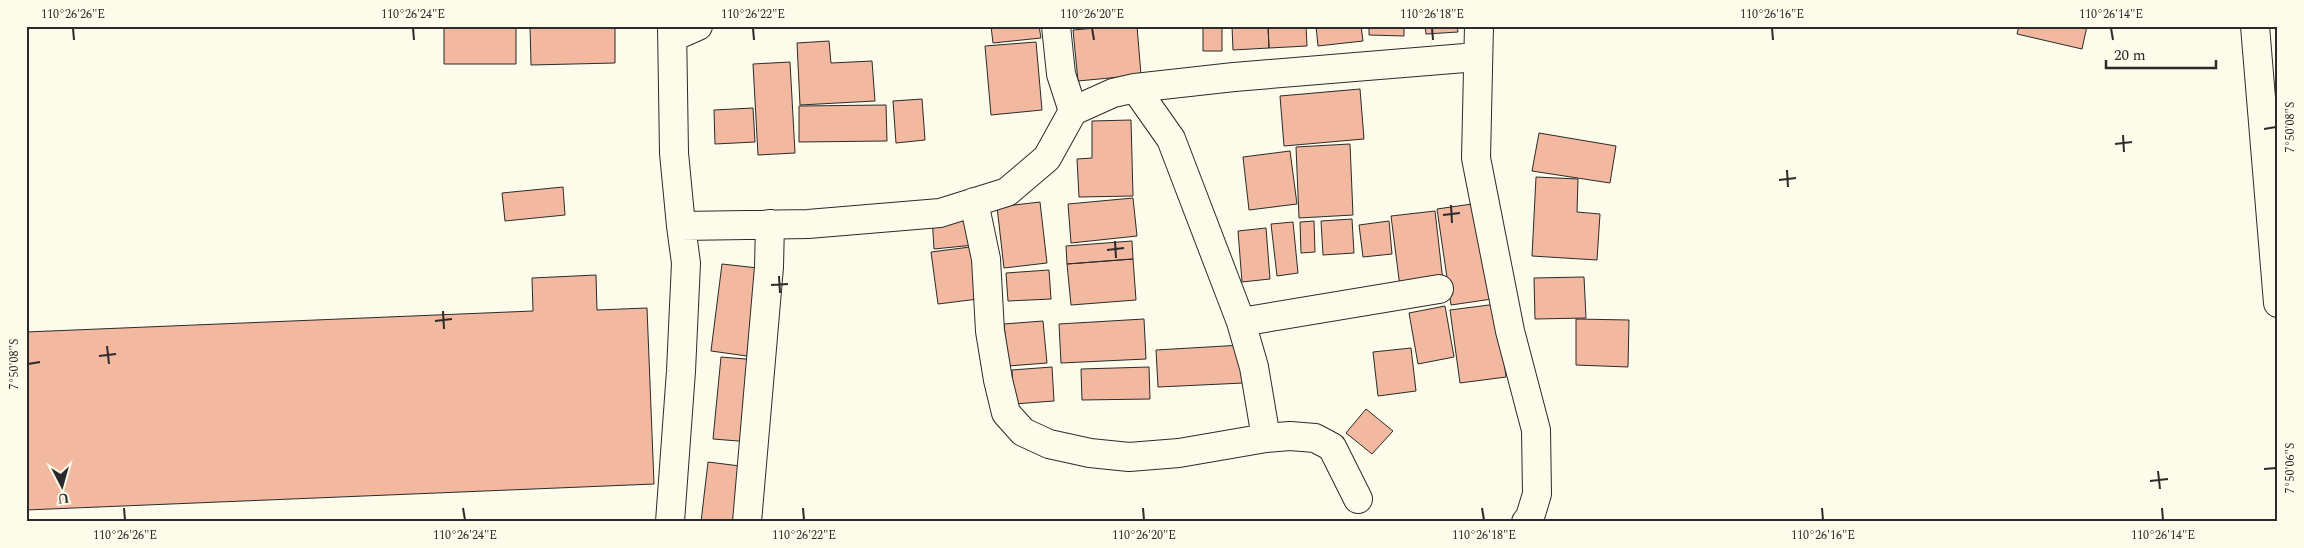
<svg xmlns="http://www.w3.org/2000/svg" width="2304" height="548" font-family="Spectral,serif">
	<rect width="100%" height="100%" fill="#fdfbea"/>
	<path fill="#f2b8a0" stroke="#2b2b2b" d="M444,26H516V64H444Z
		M530,26H615V63L531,65Z
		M991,26H1039L1041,38L993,43Z
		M1119,26H1137L1141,75L1078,81L1073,30Z
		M1203,26H1222V51H1203Z
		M1232,26H1268L1269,48L1233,50Z
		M1268,26H1306L1307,46L1269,48Z
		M1316,26H1361L1363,41L1318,46Z
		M1369,26H1404V36L1369,35Z
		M1425,26H1457L1458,32L1426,34Z
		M2019,26H2087L2082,49L2017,34Z
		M829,41L831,63L872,61L875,101L800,105L797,43Z
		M1036,42L1042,110L991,115L985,46Z
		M790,62L795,153L758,155L753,64Z
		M1360,89L1364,139L1284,146L1280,96Z
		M922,99L925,140L896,143L893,101Z
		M886,105L887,141L799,142V106Z
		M753,108L755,142L715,144L714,110Z
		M1131,120L1133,196L1079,197L1077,159L1092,158V121Z
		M1539,133L1616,146L1610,183L1532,171Z
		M1350,144L1353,215L1299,218L1296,147Z
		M1290,151L1297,204L1249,210L1243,157Z
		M1536,177L1578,179L1577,212L1600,214L1597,260L1532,256Z
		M563,187L565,215L505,221L502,193Z
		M1133,198L1137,236L1071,243L1068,204Z
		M1040,202L1047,263L1004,268L997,207Z
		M1479,203L1492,299L1451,305L1437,209Z
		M970,211L974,245L934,249L932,216Z
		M1435,211L1443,281L1400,287L1391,216Z
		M1352,219L1354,253L1323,255L1321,221Z
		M1314,221L1315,252L1301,253L1300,222Z
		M1389,221L1392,254L1363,257L1359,225Z
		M1293,222L1298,273L1277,276L1271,224Z
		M1266,228L1270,279L1242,282L1238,231Z
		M1132,241L1133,259L1067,264L1066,246Z
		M970,247L978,299L938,304L931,252Z
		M1133,259L1136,300L1071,305L1067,264Z
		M722,264L758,268L747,356L711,351Z
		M1049,270L1051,299L1008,301L1006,273Z
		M596,275L597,310L647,308L654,484L26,510V332L533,311L532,278Z
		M1584,277L1586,318L1535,319L1534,278Z
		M1497,304L1506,377L1460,383L1450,310Z
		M1445,306L1454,357L1418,364L1409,313Z
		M1144,319L1146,359L1061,363L1059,324Z
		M1576,319L1629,320L1628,367L1576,365Z
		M1043,321L1047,363L1008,366L1004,324Z
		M1242,345L1244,383L1158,387L1156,350Z
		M1411,348L1416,391L1378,396L1373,352Z
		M721,357L758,360L751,442L713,439Z
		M1052,367L1054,401L1014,404L1012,370Z
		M1149,367L1150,399L1082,400L1081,369Z
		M1366,409L1393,431L1372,454L1346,433Z
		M708,462L748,467L742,522H701Z"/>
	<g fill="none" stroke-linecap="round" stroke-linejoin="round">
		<g stroke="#2b2b2b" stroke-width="30">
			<path id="minor" d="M672,26L674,153L681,226
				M1056,26L1061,74L1073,111
				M1479,26L1476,158L1510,331L1536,430L1537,494L1530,517L1526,522
				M2255,26L2278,303
				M673,37L698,26
				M1135,88L1171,139L1241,322L1254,367L1266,438
				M974,202L986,259L990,331L998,380L1006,413L1023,432L1049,444L1090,453L1129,457L1179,453L1266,438L1290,436L1315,438L1332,447L1358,499
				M1241,322L1439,289
				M670,522L681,371L686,263L681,226L808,224L940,213L1007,192L1047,158L1073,111L1113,93L1135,88L1234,77L1477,57
				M747,522L769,267L770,224"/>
		</g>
		<use href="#minor" stroke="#fdfbea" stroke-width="28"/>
	</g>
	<path fill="none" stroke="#2b2b2b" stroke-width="2" d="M73,28L74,40M413,28L414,40M753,28L754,40M1092,28L1094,40M1432,28L1433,40M1772,28L1773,40M2111,28L2113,40M2264,129L2276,127M2123,135L2124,152M2115,144L2132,142M1787,170L1788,187M1779,180L1796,178M1451,205L1452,223M1443,215L1460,213M1115,241L1116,258M1107,250L1124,248M779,276L780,293M771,285L788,284M443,311L444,329M435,321L452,319M107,346L109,364M99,356L116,354M28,364L40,362M2264,469L2276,468M2158,471L2160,489M2150,481L2168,479M124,508L125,520M463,508L465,520M803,508L804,520M1143,508L1144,520M1482,508L1484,520M1822,508L1823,520M2162,508L2163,520"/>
	<rect width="2304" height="548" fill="none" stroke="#fdfbea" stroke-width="55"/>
	<g transform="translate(62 486) rotate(174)" stroke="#fdfbea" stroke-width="4" paint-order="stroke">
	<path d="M0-4L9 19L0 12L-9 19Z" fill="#2b2b2b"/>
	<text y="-8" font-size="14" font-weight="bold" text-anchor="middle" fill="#2b2b2b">U</text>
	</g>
	<path d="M2106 60v8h110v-8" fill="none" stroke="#2b2b2b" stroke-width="2.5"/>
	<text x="2114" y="60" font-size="15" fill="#2b2b2b" stroke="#fdfbea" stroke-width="4" paint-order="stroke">20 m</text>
	<rect x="28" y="28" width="2248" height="492" fill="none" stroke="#2b2b2b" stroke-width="2"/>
	<g font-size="12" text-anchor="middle" fill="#2b2b2b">
		<text x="73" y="18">110°26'26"E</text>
		<text x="413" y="18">110°26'24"E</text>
		<text x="753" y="18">110°26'22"E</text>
		<text x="1092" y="18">110°26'20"E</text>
		<text x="1432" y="18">110°26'18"E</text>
		<text x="1772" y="18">110°26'16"E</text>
		<text x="2111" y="18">110°26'14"E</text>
		<text transform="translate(2290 127) rotate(-90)" y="4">7°50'08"S</text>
		<text transform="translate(14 364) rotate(-90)" y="4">7°50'08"S</text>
		<text transform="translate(2290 468) rotate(-90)" y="4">7°50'06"S</text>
		<text x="125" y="539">110°26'26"E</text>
		<text x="465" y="539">110°26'24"E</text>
		<text x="804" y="539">110°26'22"E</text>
		<text x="1144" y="539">110°26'20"E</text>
		<text x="1484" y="539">110°26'18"E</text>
		<text x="1823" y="539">110°26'16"E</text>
		<text x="2163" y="539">110°26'14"E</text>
	</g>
</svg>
